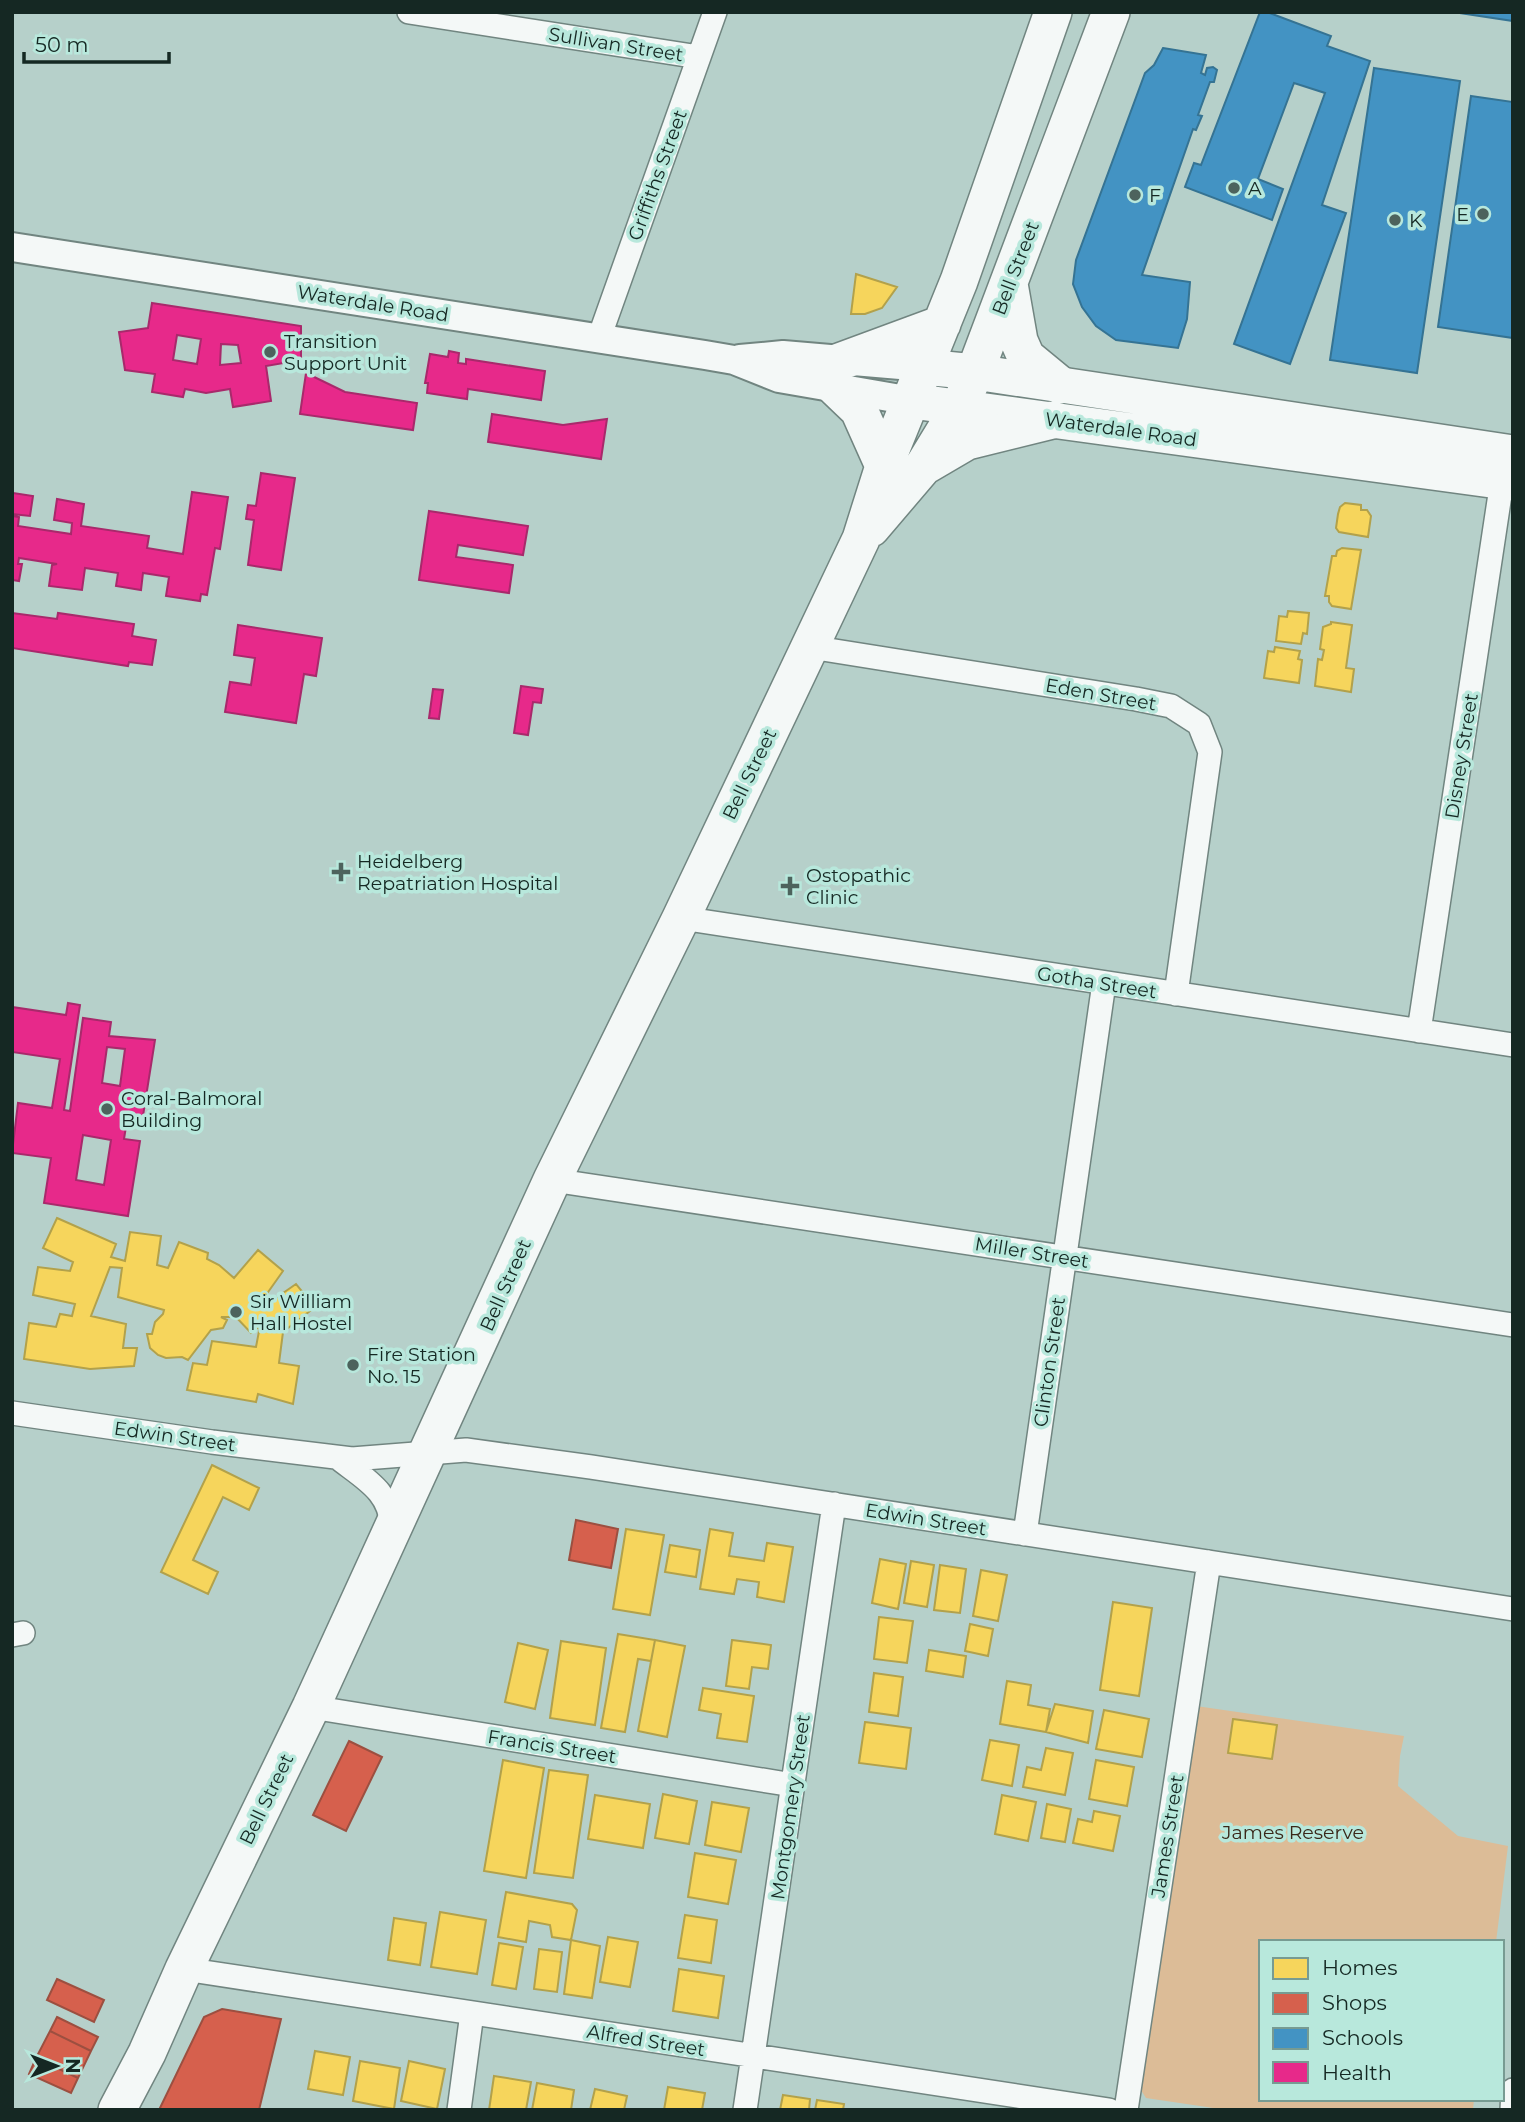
<svg xmlns="http://www.w3.org/2000/svg" width="1525" height="2122" font-family="Montserrat,sans-serif">
	<rect width="100%" height="100%" fill="#b6d0ca"/>
	<path fill="#dcbc97" d="M1196,1706L1404,1736L1400,1756L1398,1786L1458,1836L1508,1846L1496,1942H1261V2099H1474L1473,2110H1227L1146,2098L1139,2087Z"/>
	<path fill="#f6d55c" stroke="#b2a14b" stroke-width="2" d="M856,274L897,287L882,308L865,314H851Z
		M1345,503L1361,505V510H1367L1371,516L1368,537L1339,532L1336,528L1338,514L1340,507Z
		M1342,548L1361,550L1351,609L1332,606L1329,602V596H1325L1332,556H1336L1337,551Z
		M1288,611L1309,613L1307,634L1303,633L1301,644L1276,641L1279,616L1287,617Z
		M1331,622L1352,625L1346,668L1354,669L1351,692L1315,686L1318,659L1322,660L1324,650L1320,649L1323,627L1331,624Z
		M1275,647L1300,651L1298,659L1302,660L1299,683L1264,678L1268,651L1274,652Z
		M57,1218L116,1244L111,1257L125,1261L130,1232L161,1236L157,1265L168,1268L179,1242L208,1253L207,1259L219,1265L234,1278L258,1250L283,1271L266,1295L270,1302L296,1284L315,1307L283,1332L279,1363L299,1366L293,1404L258,1394L256,1402L187,1390L193,1363L207,1365L212,1341L256,1347L260,1326L251,1333L236,1317H221L227,1320L223,1328L211,1330L188,1360L182,1357L166,1358L158,1355L150,1348L147,1334H152L155,1322L163,1314L164,1310L118,1297L122,1268L110,1267L91,1316L126,1324L123,1348H137L134,1366L90,1369L24,1359L29,1323L56,1327L60,1314L72,1316L75,1304L33,1295L38,1267L70,1271L73,1262L43,1248Z
		M212,1465L259,1488L249,1510L223,1497L193,1560L218,1572L208,1594L161,1572Z
		M626,1529L664,1535L650,1615L613,1609Z
		M710,1529L733,1533L729,1556L764,1561L767,1543L793,1547L784,1602L757,1597L759,1582L737,1579L734,1594L700,1589Z
		M670,1545L700,1550L696,1577L665,1572Z
		M880,1559L906,1564L898,1609L872,1603Z
		M911,1561L934,1565L927,1607L904,1603Z
		M940,1565L966,1569L960,1613L934,1610Z
		M981,1570L1007,1575L998,1621L973,1616Z
		M1113,1602L1152,1608L1139,1696L1100,1690Z
		M879,1617L913,1621L907,1663L874,1659Z
		M970,1624L993,1629L988,1656L965,1651Z
		M618,1634L655,1640L651,1661L638,1659L625,1732L601,1728Z
		M655,1640L685,1646L667,1737L638,1731Z
		M732,1640L771,1645L768,1669L752,1667L749,1689L726,1686Z
		M561,1641L606,1648L595,1725L550,1718Z
		M518,1643L548,1650L535,1709L505,1702Z
		M929,1650L966,1656L963,1677L926,1671Z
		M874,1673L903,1677L898,1716L869,1712Z
		M1007,1681L1031,1685L1028,1705L1050,1709L1046,1732L1000,1724Z
		M703,1688L754,1696L747,1742L717,1738L721,1714L699,1710Z
		M1055,1704L1093,1711L1088,1743L1046,1732Z
		M1104,1710L1149,1719L1142,1757L1096,1749Z
		M1233,1719L1277,1725L1272,1759L1228,1753Z
		M865,1722L911,1728L906,1769L859,1763Z
		M990,1740L1019,1745L1012,1786L982,1780Z
		M1046,1748L1073,1753L1065,1795L1023,1787L1027,1767L1041,1770Z
		M503,1760L544,1768L526,1878L484,1871Z
		M1096,1760L1134,1767L1127,1806L1089,1799Z
		M549,1770L588,1775L573,1878L534,1873Z
		M663,1794L697,1801L689,1844L655,1838Z
		M595,1795L650,1804L643,1848L588,1839Z
		M1002,1795L1036,1802L1028,1841L995,1834Z
		M712,1802L749,1808L741,1852L705,1845Z
		M1047,1804L1071,1809L1065,1842L1041,1838Z
		M1094,1811L1120,1816L1113,1851L1073,1843L1078,1819L1092,1822Z
		M695,1853L736,1860L728,1904L688,1897Z
		M506,1892L572,1904L577,1910L571,1940L552,1937L550,1925L529,1921L526,1942L498,1937Z
		M440,1912L486,1920L477,1974L431,1967Z
		M685,1915L717,1920L711,1963L678,1958Z
		M394,1918L426,1923L420,1965L388,1960Z
		M608,1937L638,1942L630,1987L600,1982Z
		M571,1940L600,1946L592,1998L564,1994Z
		M499,1943L523,1947L516,1989L492,1985Z
		M539,1949L562,1952L557,1992L534,1989Z
		M679,1969L724,1976L718,2018L673,2011Z
		M315,2051L350,2057L343,2095L308,2089Z
		M360,2061L400,2068L394,2109L353,2101Z
		M409,2061L445,2069L437,2109L401,2101Z
		M494,2076L531,2082L526,2110H489Z
		M537,2083L574,2090L571,2110H532Z
		M668,2087L705,2093L702,2110H664Z
		M595,2089L627,2096L624,2110H590Z
		M783,2095L810,2099L809,2110H780Z
		M817,2100L844,2104L843,2110H815Z"/>
	<path fill="#d6604d" stroke="#9c4f40" stroke-width="2" d="M576,1520L618,1529L611,1568L569,1560Z
		M349,1741L382,1757L346,1831L313,1815Z
		M57,1979L104,2000L94,2022L47,2000Z
		M222,2009L281,2019L259,2110H159L204,2017Z
		M57,2017L98,2037L91,2051L50,2031Z
		M50,2031L91,2051L78,2078L36,2058Z
		M36,2058L78,2078L71,2093L29,2074Z"/>
	<path fill="#4393c3" stroke="#357393" stroke-width="2" d="M1260,12H1267L1331,36L1327,46L1370,61L1322,205L1346,213L1290,364L1234,344L1325,93L1294,83L1258,179L1283,189L1272,220L1185,187L1194,163L1201,165Z
		M1453,12H1513V21Z
		M1163,48L1206,55L1201,73L1205,75L1207,68L1213,67L1217,70L1214,82H1210L1198,115L1202,116L1196,130L1193,129L1142,275L1190,282L1187,319L1178,348L1116,340L1096,326L1082,307L1073,284L1076,260L1145,73L1154,65Z
		M1374,68L1460,81L1417,373L1330,360Z
		M1471,96L1513,102V338L1438,327Z"/>
	<path fill="#e7298a" stroke="#a8296b" stroke-width="2" fill-rule="evenodd" d="M152,303L301,326V360L266,366L271,401L233,407L230,389L206,393L185,389L183,397L152,392L155,374L125,370L119,332L148,328ZM177,335L201,339L197,364L173,360ZM221,344L238,345L241,363L220,365Z
		M449,351L459,353L458,363L466,364V359L545,371L541,400L468,389L467,399L427,393L428,383H425L430,354L448,357Z
		M306,373L345,392L417,403L413,430L300,414Z
		M492,414L563,425L607,419L601,459L488,442Z
		M261,473L295,478L281,570L248,565L254,520L246,519L248,505L256,506Z
		M192,492L228,497L220,549L215,548L207,595L201,594L200,601L166,596L169,577L143,573L141,590L116,586L118,573L85,568L82,590L49,586L52,565L57,564L19,558L18,564H22L19,581L12,580V516L19,517L18,526L71,534L72,523L54,520L57,499L84,504L81,526L149,536L147,548L183,554Z
		M13,493L33,496L30,516L12,514Z
		M429,511L528,526L523,555L458,545L456,557L513,565L509,593L419,580Z
		M12,613L57,619L58,613L134,624L132,636L156,640L152,665L129,662L128,666L12,648Z
		M238,625L322,638L316,676L304,674L296,723L225,712L230,682L251,685L255,658L234,655Z
		M521,686L543,689L541,703L533,702L528,735L514,733Z
		M433,689L443,690L439,719L429,718Z
		M68,1003L80,1005L64,1110L70,1111L83,1018L111,1022L109,1036L155,1040L143,1116L128,1114L124,1139L140,1141L128,1216L44,1203L51,1158L12,1153L18,1103L52,1108L60,1059L12,1052V1007L66,1015ZM107,1047L125,1049L120,1086L102,1083ZM83,1135L111,1140L104,1185L76,1180Z"/>
	<g fill="none" stroke-linecap="round" stroke-linejoin="round">
		<g stroke="#718580" stroke-width="26">
			<path id="minor" d="M409,12L699,57
				M599,338L715,12
				M810,647L1136,699L1171,706L1199,724L1210,752L1176,994
				M681,918L1513,1045
				M1419,1031L1502,481
				M552,1180L1513,1325
				M12,1413L212,1442L352,1459L466,1450L591,1467L1513,1609
				M338,1458C365,1479 392,1492 392,1530
				M1025,1534L1104,983
				M12,1635L23,1633
				M311,1707L793,1785
				M184,1969L1109,2110
				M459,2110L472,2013
				M745,2110L834,1504
				M1126,2110L1209,1562
				M1512,2110L1513,2090"/>
		</g>
		<g stroke="#718580" stroke-width="32">
			<path id="tertiary" d="M12,247L705,355L734,360L779,378L912,401
				M740,359L783,355L924,367"/>
		</g>
		<g stroke="#718580" stroke-width="38">
			<path id="primary" d="M924,367L975,372L1513,453
				M912,401L1513,483"/>
		</g>
		<g stroke="#718580" stroke-width="40">
			<path id="trunk" d="M1009,284L1019,341L1026,357L1060,385
				M839,362L942,324
				M836,388L859,410L884,466
				M926,465L967,441L1052,420
				M871,528L923,467L959,408L975,372L1111,12
				M117,2110L147,2053L184,1969L311,1707L552,1180L681,918L861,539L884,466L959,281L1053,12"/>
		</g>
		<use href="#minor" stroke="#f4f8f7" stroke-width="23"/>
		<use href="#tertiary" stroke="#f4f8f7" stroke-width="28"/>
		<use href="#primary" stroke="#f4f8f7" stroke-width="35"/>
		<use href="#trunk" stroke="#f4f8f7" stroke-width="37"/>
	</g>
	<g fill="#4d635d" stroke="#b8e8dc" stroke-width="2.5">
		<circle cx="1234" cy="188" r="7"/>
		<circle cx="1135" cy="195" r="7"/>
		<circle cx="1483" cy="214" r="7"/>
		<circle cx="1395" cy="220" r="7"/>
		<circle cx="270" cy="352" r="7"/>
		<path d="M337.5 861.5h7v7h7v7h-7v7h-7v-7h-7v-7h7z"/>
		<path d="M786.5 875.5h7v7h7v7h-7v7h-7v-7h-7v-7h7z"/>
		<circle cx="107" cy="1109" r="7"/>
		<circle cx="236" cy="1312" r="7"/>
		<circle cx="353" cy="1365" r="7"/>
	</g>
	<g text-anchor="middle" stroke-width="7" stroke-linejoin="round" paint-order="stroke">
		<g font-size="19" fill="#152823" stroke="#b8e8dc">
			<text transform="translate(616 44) rotate(9)" y="7">Sullivan Street</text>
			<text transform="translate(657 175) rotate(-70)" y="7">Griffiths Street</text>
			<text transform="translate(1015 268) rotate(-69)" y="7">Bell Street</text>
			<text transform="translate(373 303) rotate(9)" y="7">Waterdale Road</text>
			<text transform="translate(1121 429) rotate(8)" y="7">Waterdale Road</text>
			<text transform="translate(1101 694) rotate(10)" y="7">Eden Street</text>
			<text transform="translate(1461 756) rotate(-81)" y="7">Disney Street</text>
			<text transform="translate(749 774) rotate(-64)" y="7">Bell Street</text>
			<text transform="translate(1097 982) rotate(9)" y="7">Gotha Street</text>
			<text transform="translate(1032 1252) rotate(9)" y="7">Miller Street</text>
			<text transform="translate(505 1285) rotate(-66)" y="7">Bell Street</text>
			<text transform="translate(1049 1362) rotate(-82)" y="7">Clinton Street</text>
			<text transform="translate(175 1436) rotate(8)" y="7">Edwin Street</text>
			<text transform="translate(926 1519) rotate(9)" y="7">Edwin Street</text>
			<text transform="translate(552 1746) rotate(9)" y="7">Francis Street</text>
			<text transform="translate(266 1799) rotate(-64)" y="7">Bell Street</text>
			<text transform="translate(790 1807) rotate(-82)" y="7">Montgomery Street</text>
			<text transform="translate(1167 1836) rotate(-81)" y="7">James Street</text>
			<text transform="translate(646 2040) rotate(9)" y="7">Alfred Street</text>
		</g>
		<g font-size="19" fill="#152823" stroke="#b8e8dc" text-anchor="start">
			<text x="1248" y="195">A</text>
			<text x="1149" y="202">F</text>
			<text x="1469" y="221" text-anchor="end">E</text>
			<text x="1409" y="227">K</text>
			<text x="284" y="348">Transition<tspan x="284" dy="22">Support Unit</tspan></text>
			<text x="357" y="868">Heidelberg<tspan x="357" dy="22">Repatriation Hospital</tspan></text>
			<text x="806" y="882">Ostopathic<tspan x="806" dy="22">Clinic</tspan></text>
			<text x="121" y="1105">Coral-Balmoral<tspan x="121" dy="22">Building</tspan></text>
			<text x="250" y="1308">Sir William<tspan x="250" dy="22">Hall Hostel</tspan></text>
			<text x="367" y="1361">Fire Station<tspan x="367" dy="22">No. 15</tspan></text>
		</g>
		<g font-size="19" fill="#3a2719" stroke="#b8e8dc">
			<text x="1293" y="1839">James Reserve</text>
		</g>
	</g>
	<rect width="1525" height="2122" fill="none" stroke="#152823" stroke-width="28"/>
	<rect x="1259" y="1940" width="245" height="161" fill="#b8e8dc" stroke="#779b92" stroke-width="2"/>
	<rect x="1273" y="1958" width="35" height="21" fill="#f6d55c" stroke="#779b92" stroke-width="2"/>
	<text x="1322" y="1975" font-size="21" fill="#152823">Homes</text>
	<rect x="1273" y="1993" width="35" height="21" fill="#d6604d" stroke="#779b92" stroke-width="2"/>
	<text x="1322" y="2010" font-size="21" fill="#152823">Shops</text>
	<rect x="1273" y="2028" width="35" height="21" fill="#4393c3" stroke="#779b92" stroke-width="2"/>
	<text x="1322" y="2045" font-size="21" fill="#152823">Schools</text>
	<rect x="1273" y="2062" width="35" height="21" fill="#e7298a" stroke="#779b92" stroke-width="2"/>
	<text x="1322" y="2080" font-size="21" fill="#152823">Health</text>
	<g transform="translate(56 2066) rotate(90)" stroke="#b8e8dc" stroke-width="5" paint-order="stroke">
	<path d="M0-5L12 26L0 18L-12 26Z" fill="#152823"/>
	<text y="-10" font-size="19" font-weight="bold" text-anchor="middle" fill="#152823">N</text>
	</g>
	<path d="M24 52v10h145v-10" fill="none" stroke="#152823" stroke-width="3.5"/>
	<text x="35" y="52" font-size="21" fill="#152823" stroke="#b8e8dc" stroke-width="5" paint-order="stroke">50 m</text>
</svg>
